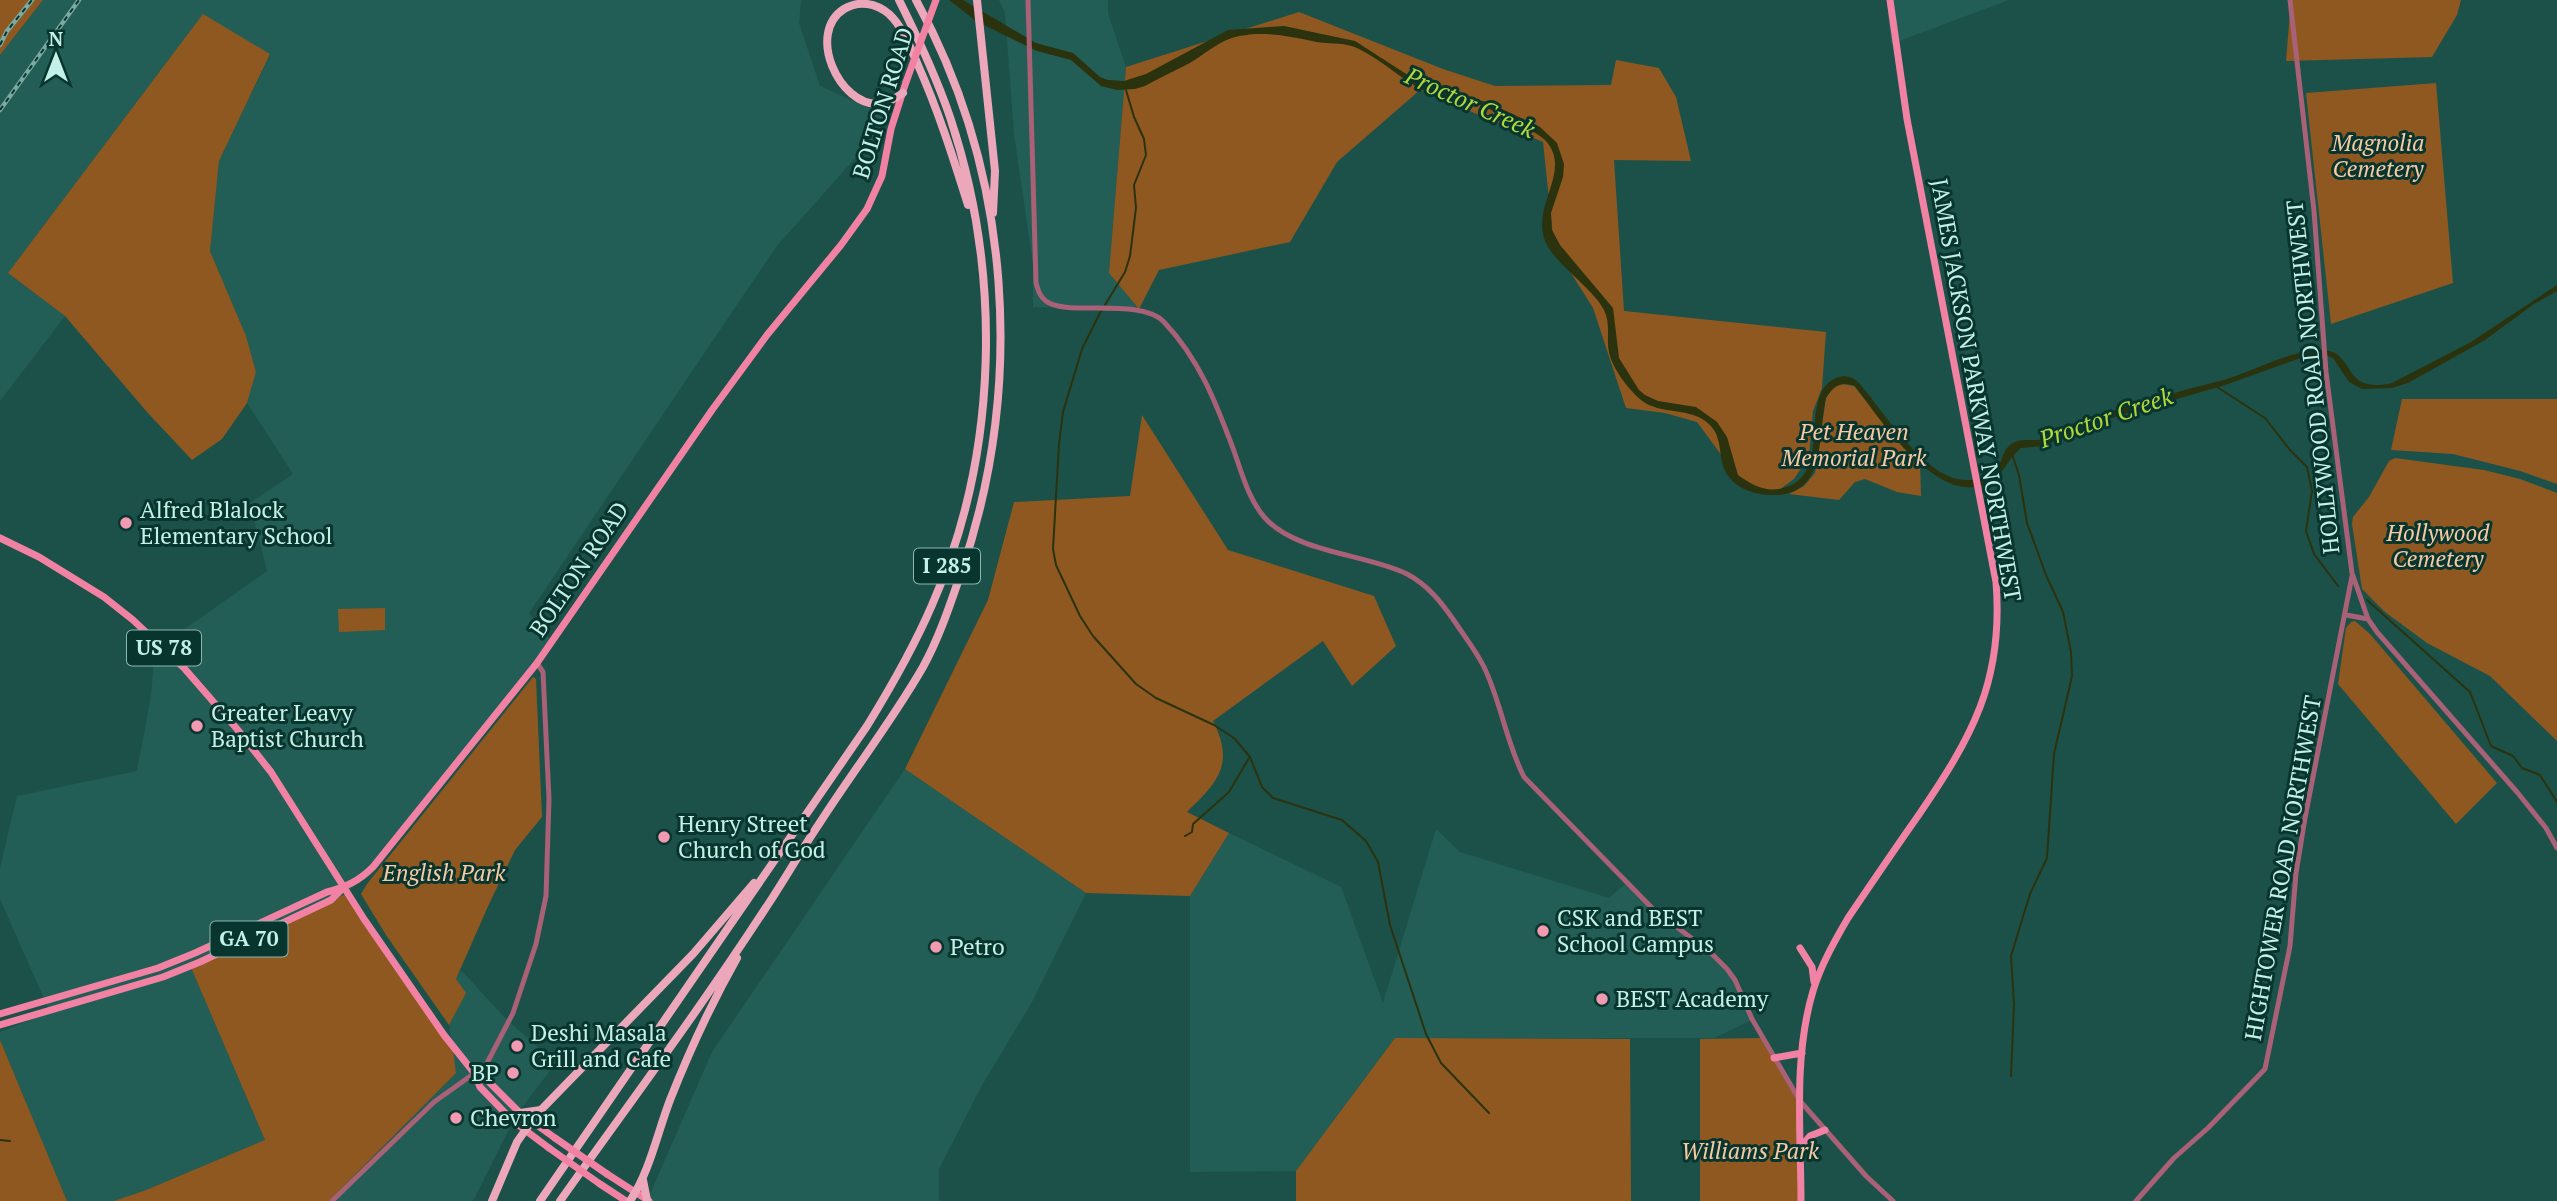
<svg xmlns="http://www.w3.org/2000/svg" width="2557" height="1201" font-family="'PT Serif',serif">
	<rect width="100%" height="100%" fill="#1c5149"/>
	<path fill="#225e55" d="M43,0H801L799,23L820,86L891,118L776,247L529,613L553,643L391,843L348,893L189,963L265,1140L146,1190L114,1201H67L0,1040V1032L50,1012L0,899V868L17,796L137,771L151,696L155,650L267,571L250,503L293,474L247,403L256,372L246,336L210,251L219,161L270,55L203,15L8,273L65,316L0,401V55Z
		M999,0H1108V13L1126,67L1109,273L1139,309L1033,307V264L1014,134L1005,13Z
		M1887,0H2009L1891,44Z
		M905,769L1086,893L1032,1002L981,1087L939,1169V1201H647L712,1052Z
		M1436,829L1460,852L1609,898L1626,883L1727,969L1752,1020L1714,1038H1395L1296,1171L1190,1172V896L1229,833L1341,887L1383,1003Z
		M461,970L506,1019L556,1063L516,1115L473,1201H329L456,1073L449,1025L465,993L456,979Z"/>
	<path fill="#8f5820" d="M0,0H43L0,55Z
		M2291,0H2461L2457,15L2432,57L2286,61Z
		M1299,12L1443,69L1495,86L1611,85L1616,60L1659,68L1676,97L1691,161L1614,160L1624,311L1826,332L1822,388L1813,411L1809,456L1794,479L1775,493L1742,483L1697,422L1665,413L1626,408L1593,308L1554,246L1543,142L1420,90L1337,162L1290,242L1159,270L1139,309L1109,273L1126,67Z
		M203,14L270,54L219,161L210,251L246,336L256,372L247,403L222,439L192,460L147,412L65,316L8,273Z
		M2436,83L2453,283L2331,324L2306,93Z
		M1842,384L1854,386C1877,413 1893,441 1920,463L1921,496L1897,492L1865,479L1855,482L1839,500L1789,494L1804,486L1815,473L1826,398L1832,388Z
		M2402,399H2557V484L2520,471L2453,454L2391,450Z
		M1142,415L1228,550L1374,596L1396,646L1352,686L1323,641L1213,721C1235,764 1218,782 1187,812L1229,833L1190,896L1086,893L905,769L988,600L1014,502L1130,496Z
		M2395,458L2484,470L2520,479L2557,493V741L2490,676L2427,643L2385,612L2362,589L2352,524L2353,517L2369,497L2389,461Z
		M385,608V630L339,632L338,609Z
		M2355,621L2370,634L2497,783L2456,824L2338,684L2346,628L2351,622Z
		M533,677L536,679L542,817L515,850L489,904L456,979L466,993L449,1025L386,935L361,894L367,884Z
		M348,893L452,1042L456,1073L329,1201H114L146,1190L265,1140L189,963Z
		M1395,1038L1630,1039L1631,1201H1296V1171Z
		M1762,1038L1799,1100L1802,1201H1700V1039Z
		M0,1040L67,1201H0Z"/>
	<path fill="#2a330d" d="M949,0H963L1036,43L1073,53L1100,77L1108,80L1124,81L1146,74L1228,30L1284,26L1355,41L1414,79L1450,94L1487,102L1540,127L1557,143L1564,164L1563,177L1551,213L1552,230L1560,245L1613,308L1619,358L1639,390L1645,395L1658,401L1696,407L1717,422L1727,437L1738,475C1752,485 1766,493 1783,488C1835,476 1796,395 1836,378C1846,374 1853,377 1860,384C1884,413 1917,465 1953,478C1966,482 1990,481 1998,468C2003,459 2003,447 2015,442C2025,438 2036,442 2046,438C2054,434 2061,429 2069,425C2087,417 2106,413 2125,407C2154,399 2182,390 2212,383C2245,376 2275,357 2308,351C2362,341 2334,396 2392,383L2471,342L2557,285V291L2534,304L2485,340L2408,383L2392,388L2362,389L2349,382L2333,358L2326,355H2309L2225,385L2098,422L2044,446L2021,448C2008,458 2004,475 1988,483C1938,508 1879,418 1855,386C1840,381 1834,386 1826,398C1817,437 1828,497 1771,495C1756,495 1738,489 1729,477C1716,461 1725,439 1709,424C1690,406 1661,416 1641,400C1628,389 1612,368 1609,352C1606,338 1611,324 1604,310C1594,290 1561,268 1548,247C1526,209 1574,173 1546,141C1537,131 1490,108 1476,104C1464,101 1452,102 1440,98C1409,87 1387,63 1359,49C1344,41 1328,45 1312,41C1288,36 1264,31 1239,36C1219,40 1204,55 1188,64C1174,71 1159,78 1145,86L1135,89L1117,90L1101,86L1071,60L1037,51L976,21Z"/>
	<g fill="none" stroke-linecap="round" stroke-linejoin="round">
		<path stroke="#2a330d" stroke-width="2" d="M1105,305L1125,272L1130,256L1136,208L1134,185L1146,155L1144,139L1134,117L1126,90
			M1102,309L1082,349L1063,412L1059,444L1053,549L1056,565L1080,616L1093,636L1136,684L1156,698L1214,725L1234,738L1250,757L1262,787L1273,798L1342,820L1366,841L1378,862L1390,925L1426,1034L1441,1063L1489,1113
			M2217,387L2265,418L2290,450L2307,467L2312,491L2306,531L2314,554L2338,586
			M2367,600L2470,692L2491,746L2513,756L2522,768L2540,775L2557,802
			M1185,836L1192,832L1193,824L1229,792L1249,758
			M2011,1076L2014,1004L2011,956L2030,894L2047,858L2054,754L2072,676L2071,652L2063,612L2046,575L2027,523L2019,475L2012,454
			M0,1140L10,1141"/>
		<path stroke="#a86176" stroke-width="5" d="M1028,0L1036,283C1038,290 1040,297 1046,301C1065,317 1140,297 1164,322C1200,360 1216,403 1234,451C1242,474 1249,500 1265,518C1296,553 1367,554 1407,574C1428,585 1442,603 1455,622C1465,637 1476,651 1484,667C1501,702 1506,742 1524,777L1653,909L1711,953L1727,969L1735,980L1752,1019L1800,1101L1866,1176L1893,1201
			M2290,0L2314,211L2326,372L2352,573L2368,619L2377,632L2517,792L2546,828L2557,848
			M2346,615L2368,619
			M332,1201L434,1102L486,1065L513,1013L536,944L546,896L549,799L543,672L537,663
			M2136,1201L2174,1158L2208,1128L2265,1069L2290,946L2296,873L2305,818L2352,576"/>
		<path stroke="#f282a4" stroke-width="7" d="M0,538L39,557L104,597L133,620L184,668L237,729L271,772L364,919L444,1035L475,1074L480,1087L513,1121L549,1148
			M1800,948L1812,967L1814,982
			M0,1014L158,968L195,953L327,892C346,887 359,881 373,867L537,663L712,410L767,335L841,245L867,209L882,176L891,129L906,82
			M0,1025L163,977L200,962L331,900L343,888
			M1774,1058L1802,1053
			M476,1074L487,1080L520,1113L555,1138
			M1801,1147L1810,1136L1825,1130
			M607,1174L649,1201
			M600,1184L626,1201
			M1801,1201C1801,1132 1793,1058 1813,991C1821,965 1834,942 1848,918C1871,884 1894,850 1918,816C1972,737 2004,681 1996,582L1907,119L1890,0"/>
		<path stroke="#eca7ba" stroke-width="8" d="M977,0L995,171L993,213
			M903,93C896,98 888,103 879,104C839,106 806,33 844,9C859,0 876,3 889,14C903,27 910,47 918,65C938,110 953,157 968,205
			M520,1113L541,1110
			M643,1180L647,1200
			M492,1201L517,1142L536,1115L693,954L754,883
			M540,1201L867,726C891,687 914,647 932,605C999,453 1002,273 950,117C936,76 918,38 899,0
			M560,1201C629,1104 700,1009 765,909C784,881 800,852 819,824C853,771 892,721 923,667C939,638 950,605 961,573C1025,386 1012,175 916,0
			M630,1201C650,1171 657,1134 670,1100C689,1052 711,1004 737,958"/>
		<g stroke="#7aaaa2" stroke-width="4.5">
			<path id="rail" d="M0,45L7,31L32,0
				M0,110L79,0"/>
		</g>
		<use href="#rail" stroke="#09352f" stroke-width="2" stroke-dasharray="5" stroke-linecap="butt"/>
		<path stroke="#f282a4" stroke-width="7" d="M906,82L936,0
			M555,1138L607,1174
			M549,1148L600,1184"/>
	</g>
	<g fill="#f19ab2" stroke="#09352f" stroke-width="2.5">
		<circle cx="126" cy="523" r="7"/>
		<circle cx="197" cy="726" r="7"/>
		<circle cx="664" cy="837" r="7"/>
		<circle cx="1543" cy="931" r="7"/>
		<circle cx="936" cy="947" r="7"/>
		<circle cx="1602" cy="999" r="7"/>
		<circle cx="517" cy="1046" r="7"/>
		<circle cx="513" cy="1073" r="7"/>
		<circle cx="456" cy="1118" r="7"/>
	</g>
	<g text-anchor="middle" stroke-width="6" stroke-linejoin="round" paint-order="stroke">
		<g fill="#09352f" stroke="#8bb8b0" stroke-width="2">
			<rect x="914" y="548.5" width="66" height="35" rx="5"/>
			<rect x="127" y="630.5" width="74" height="35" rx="5"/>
			<rect x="210.5" y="921.5" width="77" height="35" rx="5"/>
		</g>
		<g font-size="21" font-weight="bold" fill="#c3f0e7">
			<text x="947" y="573">I 285</text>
			<text x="164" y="655">US 78</text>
			<text x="249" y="946">GA 70</text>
		</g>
		<g font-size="23" fill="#c3f0e7" stroke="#09352f">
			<text transform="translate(883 103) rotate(-73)" y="8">BOLTON ROAD</text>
			<text transform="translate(2313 377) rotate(-96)" y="8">HOLLYWOOD ROAD NORTHWEST</text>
			<text transform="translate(1976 390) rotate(80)" y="8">JAMES JACKSON PARKWAY NORTHWEST</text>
			<text transform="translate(579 569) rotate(-56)" y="8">BOLTON ROAD</text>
			<text transform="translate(2283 868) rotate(-80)" y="8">HIGHTOWER ROAD NORTHWEST</text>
		</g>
		<g font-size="23" font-style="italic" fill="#f7caa4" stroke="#09352f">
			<text x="2378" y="151">Magnolia<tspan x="2378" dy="26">Cemetery</tspan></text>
			<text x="1854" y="440">Pet Heaven<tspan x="1854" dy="26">Memorial Park</tspan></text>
			<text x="2438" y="541">Hollywood<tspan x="2438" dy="26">Cemetery</tspan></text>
			<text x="444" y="881">English Park</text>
			<text x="1750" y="1159">Williams Park</text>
		</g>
		<g font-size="23" fill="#c3f0e7" stroke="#09352f" text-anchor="start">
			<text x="140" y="518">Alfred Blalock<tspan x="140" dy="26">Elementary School</tspan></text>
			<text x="211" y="721">Greater Leavy<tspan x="211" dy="26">Baptist Church</tspan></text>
			<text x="678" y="832">Henry Street<tspan x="678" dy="26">Church of God</tspan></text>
			<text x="1557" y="926">CSK and BEST<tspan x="1557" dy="26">School Campus</tspan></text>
			<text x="950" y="955">Petro</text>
			<text x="1616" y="1007">BEST Academy</text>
			<text x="531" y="1041">Deshi Masala<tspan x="531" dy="26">Grill and Cafe</tspan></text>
			<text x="499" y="1081" text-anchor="end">BP</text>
			<text x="470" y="1126">Chevron</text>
		</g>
		<g font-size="24" font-style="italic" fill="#b3d73b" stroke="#09352f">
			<text transform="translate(1470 103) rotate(24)" y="8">Proctor Creek</text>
			<text transform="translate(2106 418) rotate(-19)" y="8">Proctor Creek</text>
		</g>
	</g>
	<g transform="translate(56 56)" stroke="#09352f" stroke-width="5" paint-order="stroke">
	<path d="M0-5L12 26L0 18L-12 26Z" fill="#c3f0e7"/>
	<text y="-10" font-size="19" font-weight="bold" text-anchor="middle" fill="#c3f0e7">N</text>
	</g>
</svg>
